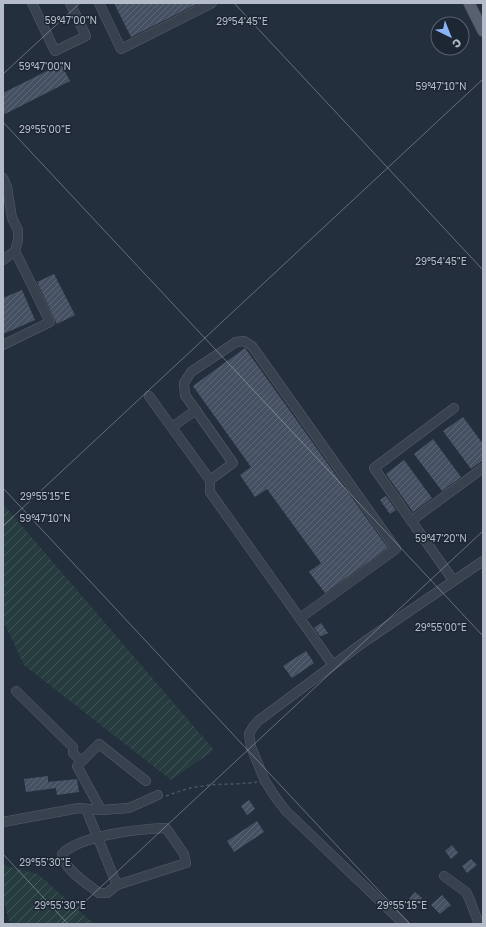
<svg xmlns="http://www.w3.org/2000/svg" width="486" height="927" font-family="'Golos Text',sans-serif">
	<defs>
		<pattern id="garden-furrows" width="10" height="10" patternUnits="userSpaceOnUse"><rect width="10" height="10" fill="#263c3f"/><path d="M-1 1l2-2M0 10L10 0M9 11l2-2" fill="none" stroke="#435659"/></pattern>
		<pattern id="building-hatch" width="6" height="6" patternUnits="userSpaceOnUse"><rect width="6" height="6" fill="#455162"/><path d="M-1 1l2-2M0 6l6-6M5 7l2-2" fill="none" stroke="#5d6877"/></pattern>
	</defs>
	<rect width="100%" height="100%" fill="#242f3e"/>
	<path fill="url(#garden-furrows)" d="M3,504L214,750L171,780L24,665L3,620Z
		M3,865L38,874L94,924H10L3,899Z"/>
	<path fill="url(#building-hatch)" d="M114,3H199L131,37Z
		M61,64L70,81L3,115V93Z
		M54,274L75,315L57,324L37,282Z
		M22,290L35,320L3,334V298Z
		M245,348L388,548L325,593L309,572L321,563L267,489L255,497L240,475L251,467L193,386Z
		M463,417L483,444V460L471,469L443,431Z
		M433,439L461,477L442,491L414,454Z
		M404,460L432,498L413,512L386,474Z
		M386,496L396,510L390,514L380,500Z
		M321,623L328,633L322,636H320L314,628Z
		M306,651L314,663L292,678L283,666Z
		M48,776V782L77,779L79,792L57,795L56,788L26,792L24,779Z
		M249,800L255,809L247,815L241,806Z
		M257,821L264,832L234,852L227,841Z
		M452,845L458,853L451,859L445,851Z
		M471,859L477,865L467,873L462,866Z
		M415,892L422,898L416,905L409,899Z
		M442,895L451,905L440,914L431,905Z"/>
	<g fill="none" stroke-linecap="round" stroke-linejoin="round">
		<g stroke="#565f6c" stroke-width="10">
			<path id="minor" d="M32,3L55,51L86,36L70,3
				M99,3L121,49L212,3
				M3,178L7,187L12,218L18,230V240L15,251L3,260
				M3,345L50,322L15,251
				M149,396L210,480V492L333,665
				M172,427L196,410
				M210,480L233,463L185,395L184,383L191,372L236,342L244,341L252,346L396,549L300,618
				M411,521L483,468
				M453,580L374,468L454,408
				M16,691L73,747V753L81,761
				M86,809L117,885L186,863L184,854L166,828C139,829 81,835 62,854C62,868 89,885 99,893H107L117,885
				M101,810L77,766L99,744L146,781
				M3,822L79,808L101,810L129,808L158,795
				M444,876L466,892L469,898L479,924
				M404,924L286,811L276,798L265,781L251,747L249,734L253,727L258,721L364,642L483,561"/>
		</g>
		<g stroke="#414a57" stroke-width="12">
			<path id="major" d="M469,3L483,31"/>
		</g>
		<path stroke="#44595c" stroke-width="1.5" stroke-dasharray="3 3" stroke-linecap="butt" d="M166,796C178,792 190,787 203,786C221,783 239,785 257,782"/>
		<use href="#minor" stroke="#38414e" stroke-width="9"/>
		<use href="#major" stroke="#56606e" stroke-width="11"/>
	</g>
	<path fill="none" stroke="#b4bcc9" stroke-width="1" stroke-opacity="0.45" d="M234,3L483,270M3,74L80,3M3,122L483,636M3,488L410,924M3,526L483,79M3,854L68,924M61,924L483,531"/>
	<g font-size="10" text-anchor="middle" fill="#b4bcc9" stroke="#1d2633" stroke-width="3" stroke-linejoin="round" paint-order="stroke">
		<text x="71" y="24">59°47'00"N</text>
		<text x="242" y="25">29°54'45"E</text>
		<text x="45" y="70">59°47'00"N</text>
		<text x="441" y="90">59°47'10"N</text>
		<text x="45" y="133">29°55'00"E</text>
		<text x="441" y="265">29°54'45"E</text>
		<text x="45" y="500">29°55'15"E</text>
		<text x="45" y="522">59°47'10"N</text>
		<text x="441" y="542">59°47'20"N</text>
		<text x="441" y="631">29°55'00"E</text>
		<text x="45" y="866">29°55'30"E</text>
		<text x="60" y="909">29°55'30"E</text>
		<text x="402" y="909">29°55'15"E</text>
	</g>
	<rect width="486" height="927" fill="none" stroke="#b4bcc9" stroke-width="8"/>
	<g transform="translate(450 36) rotate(137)"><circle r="19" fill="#1d2633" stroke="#59626f"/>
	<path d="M0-3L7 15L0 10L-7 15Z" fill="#8ab4f8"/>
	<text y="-6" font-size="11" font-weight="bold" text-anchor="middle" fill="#b4bcc9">С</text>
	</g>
</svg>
